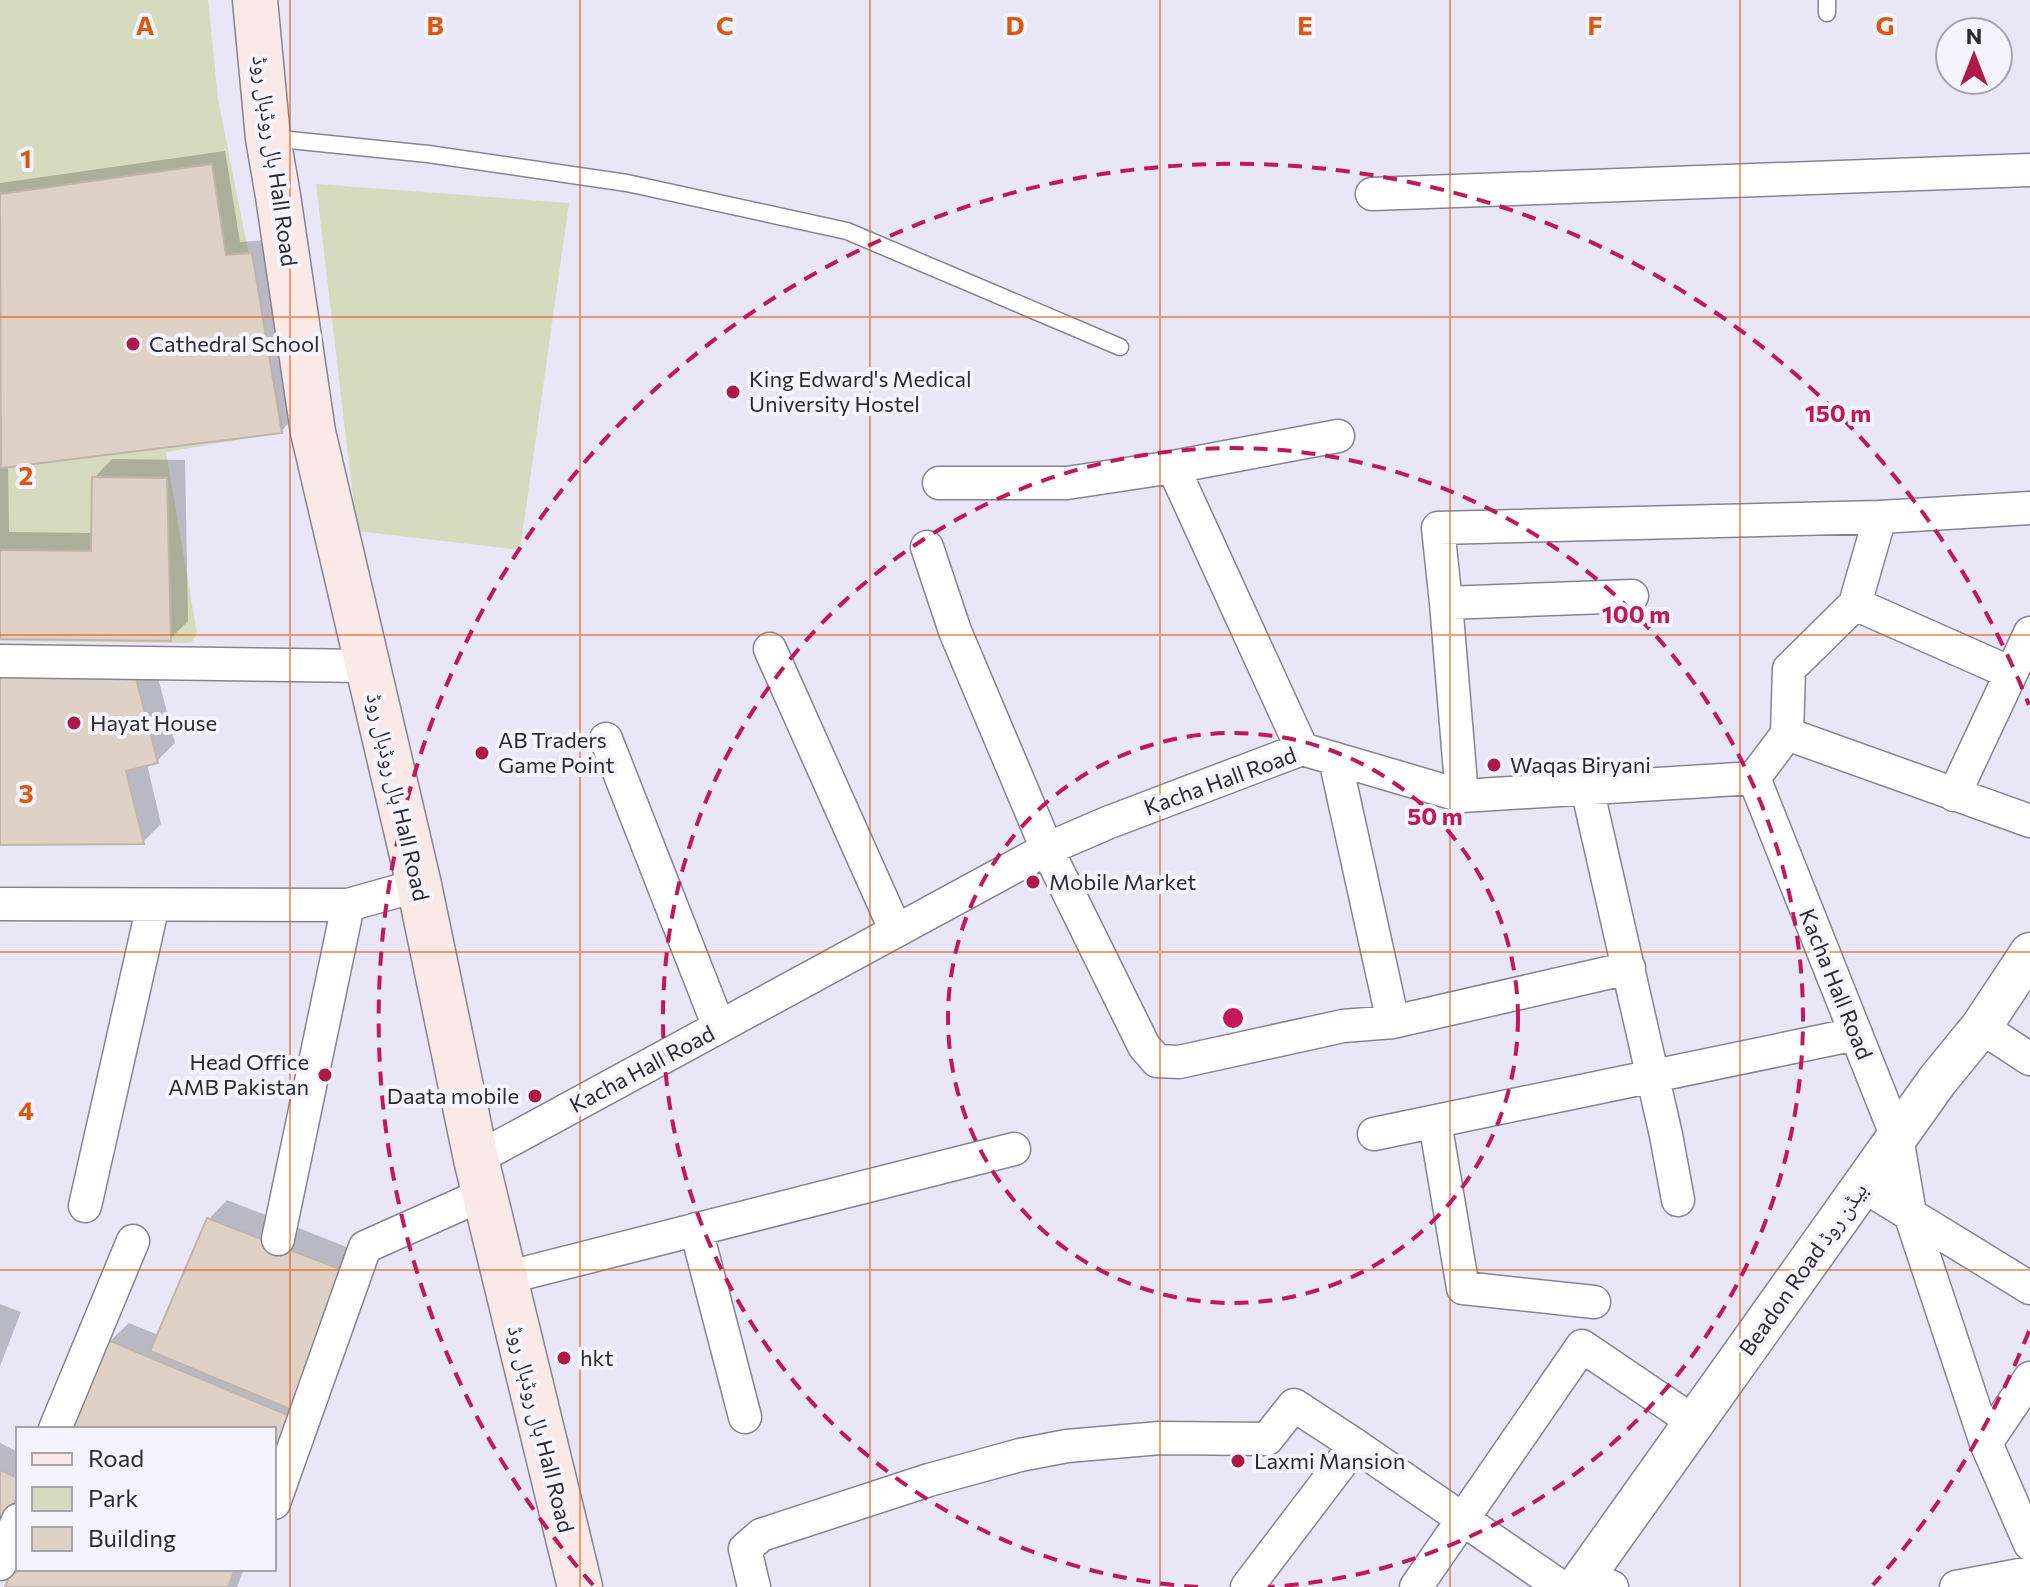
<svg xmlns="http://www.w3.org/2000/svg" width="2030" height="1587" font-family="Commissioner,'Noto Naskh Arabic',sans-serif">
	<rect width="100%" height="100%" fill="#e8e6f7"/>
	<path fill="#d6dabf" d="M0,0H208L218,99L284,432L166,452L197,634L191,643L0,641Z
		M316,184L569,203L520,550L357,531Z"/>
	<path fill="#0003" d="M225,151L240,242L265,240L295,417L281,431L8,465L9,532L93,533L94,478L112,459L185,460L188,621L170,639L0,637V463H2L0,450V183Z
		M0,654L154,662L175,743L157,761L147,764L161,824L143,842L0,843Z
		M227,1200L367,1255L318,1392L274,1429H73L110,1341L129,1323L158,1335L209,1219Z
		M0,1304L21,1312L0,1366Z
		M0,1443L18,1452V1517L0,1560Z
		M18,1569H244L237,1587H7Z"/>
	<path fill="#e0d1c6" stroke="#c2b4a9" stroke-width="2" d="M212,164L226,255L252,253L282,433L1,468L0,194Z
		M92,477L167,478L171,641L0,639V550L91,551Z
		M0,668H135L137,682L158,763L126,771L144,844L0,845Z
		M207,1218L350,1273L300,1413L150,1351Z
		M108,1340L297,1419L274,1474V1429H71Z
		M0,1470L18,1478V1494L0,1538Z
		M18,1555V1569H235L228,1587H5Z"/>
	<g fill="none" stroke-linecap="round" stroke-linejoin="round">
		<g stroke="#868493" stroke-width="19">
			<path id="service" d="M1827,0V13
				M270,138L428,154L627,183L847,231L1120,347"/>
		</g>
		<g stroke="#868493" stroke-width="35">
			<path id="minor" d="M1372,194L2030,170
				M1173,467L1302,749
				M939,483H1067L1173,467L1338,436
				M927,547L955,631L1047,849L1144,1046L1157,1061L1179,1062L1343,1026L1393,1022L1629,968
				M1446,603L1632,596
				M1855,604L2011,673
				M770,649L896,931
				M0,661L367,666
				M1787,734L2030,821
				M606,739L719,1027
				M1335,759L1393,1022
				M1754,778L1787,734L1789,669L1855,604L1880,517L2030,508
				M1587,788L1666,1135L1678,1200
				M1954,795L2030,633
				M1462,796L1446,603L1438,528L1880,517
				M0,904L348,905L419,885
				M1981,1027L2030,1059
				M1435,1122L1463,1288L1594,1302
				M1374,1134L1856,1034
				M476,1159L1047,849L1107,823L1302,749L1462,796L1754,778L1897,1137L1910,1214L1986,1443L2030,1544
				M1862,1185L2030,1288
				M85,1206L153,905
				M696,1229L745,1417
				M278,1239L348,905
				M505,1278L1014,1149
				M55,1429L133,1241
				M1986,1443L2030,1378
				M274,1503L365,1247L484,1194
				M0,1564L18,1520
				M1585,1577L1612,1587
				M754,1587L745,1549L761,1535L929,1480L1020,1455L1067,1446L1160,1438L1267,1439L1294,1405L1355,1445L1561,1587
				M1247,1587L1355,1445
				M1416,1587L1582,1346L1694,1422
				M1956,1587L2030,1573"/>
		</g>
		<g stroke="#868493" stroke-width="43">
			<path id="tertiary" d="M1577,1587L1937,1081L1981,1027L2030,953"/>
		</g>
		<g stroke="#868493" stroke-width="47">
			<path id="secondary" d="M255,0L268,138L278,196L313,432L419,885L476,1159L580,1587"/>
		</g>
		<use href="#service" stroke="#fff" stroke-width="16"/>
		<use href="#minor" stroke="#fff" stroke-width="32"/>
		<use href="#tertiary" stroke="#fff" stroke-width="40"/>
		<use href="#secondary" stroke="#fae9e6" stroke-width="44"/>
	</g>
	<path fill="none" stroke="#df570e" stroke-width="2" stroke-opacity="0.55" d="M290,0V1587M580,0V1587M870,0V1587M1160,0V1587M1450,0V1587M1740,0V1587M0,317H2030M0,635H2030M0,952H2030M0,1270H2030"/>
	<g fill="none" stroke="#c2185b" stroke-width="4" stroke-dasharray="14 10">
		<circle cx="1233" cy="1018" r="285"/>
		<path d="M1198 1587A570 570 0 1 1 1268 1587"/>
		<path d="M2029 1331A855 855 0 0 1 1873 1585M593 1585A855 855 0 1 1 2029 705"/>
	</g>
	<g fill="#ad1a47" stroke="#f5f4fe" stroke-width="3">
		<circle cx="133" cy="344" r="8"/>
		<circle cx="733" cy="392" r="8"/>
		<circle cx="74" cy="723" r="8"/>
		<circle cx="482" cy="753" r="8"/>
		<circle cx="1494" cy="765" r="8"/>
		<circle cx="1033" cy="882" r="8"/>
		<circle cx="325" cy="1075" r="8"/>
		<circle cx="535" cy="1096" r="8"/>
		<circle cx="564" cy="1358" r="8"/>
		<circle cx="1238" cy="1461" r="8"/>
	</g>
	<g text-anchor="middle" stroke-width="8" stroke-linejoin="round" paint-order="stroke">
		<g font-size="22" fill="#2c2b31" stroke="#f5f4fe">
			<text transform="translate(275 161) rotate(82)" y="8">ہال روڈہال روڈ Hall Road</text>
			<text transform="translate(1220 781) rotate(-20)" y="8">Kacha Hall Road</text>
			<text transform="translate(398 797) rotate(77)" y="8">ہال روڈہال روڈ Hall Road</text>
			<text transform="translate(1836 984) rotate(68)" y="8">Kacha Hall Road</text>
			<text transform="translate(642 1069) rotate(-28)" y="8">Kacha Hall Road</text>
			<text transform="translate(1803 1269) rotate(-55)" y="8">Beadon Road بیڈن روڈ</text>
			<text transform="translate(541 1429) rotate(76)" y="8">ہال روڈہال روڈ Hall Road</text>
		</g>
		<g font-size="22" fill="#2c2b31" stroke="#f5f4fe" text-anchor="start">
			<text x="149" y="352">Cathedral School</text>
			<text x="749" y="387">King Edward's Medical<tspan x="749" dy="25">University Hostel</tspan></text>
			<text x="90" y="731">Hayat House</text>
			<text x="498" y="748">AB Traders<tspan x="498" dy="25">Game Point</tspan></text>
			<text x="1510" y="773">Waqas Biryani</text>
			<text x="1049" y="890">Mobile Market</text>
			<text x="309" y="1070" text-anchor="end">Head Office<tspan x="309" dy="25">AMB Pakistan</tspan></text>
			<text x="519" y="1104" text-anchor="end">Daata mobile</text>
			<text x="580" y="1366">hkt</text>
			<text x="1254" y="1469">Laxmi Mansion</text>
		</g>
	</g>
	<g font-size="26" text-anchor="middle" font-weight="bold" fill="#df570e" stroke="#f5f4fe" stroke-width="8" stroke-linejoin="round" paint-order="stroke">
		<text x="145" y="35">A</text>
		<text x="435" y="35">B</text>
		<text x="725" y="35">C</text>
		<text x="1015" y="35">D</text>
		<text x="1305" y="35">E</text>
		<text x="1595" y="35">F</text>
		<text x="1885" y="35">G</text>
		<text x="26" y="168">1</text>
		<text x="26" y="485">2</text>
		<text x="26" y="803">3</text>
		<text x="26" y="1120">4</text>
	</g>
	<circle cx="1233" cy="1018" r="12" fill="#c2185b" stroke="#f5f4fe" stroke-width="4"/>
	<g font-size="24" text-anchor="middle" font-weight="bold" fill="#c2185b" stroke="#f5f4fe" stroke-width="8" stroke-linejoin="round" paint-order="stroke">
		<text x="1838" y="422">150 m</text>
		<text x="1636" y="623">100 m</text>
		<text x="1435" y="825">50 m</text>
	</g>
	<rect x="16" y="1427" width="260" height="144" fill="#f5f4fe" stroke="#a5a4ac" stroke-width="2"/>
	<rect x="32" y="1453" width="40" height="12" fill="#fae9e6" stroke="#a5a4ac" stroke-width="2"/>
	<text x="88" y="1467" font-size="24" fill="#2c2b31">Road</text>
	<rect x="32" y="1487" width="40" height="24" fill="#d6dabf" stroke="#a5a4ac" stroke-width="2"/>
	<text x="88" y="1507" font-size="24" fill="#2c2b31">Park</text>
	<rect x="32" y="1527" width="40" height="24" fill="#e0d1c6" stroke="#a5a4ac" stroke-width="2"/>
	<text x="88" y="1547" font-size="24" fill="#2c2b31">Building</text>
	<g transform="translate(1974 56)"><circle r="38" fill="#f5f4fe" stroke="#a5a4ac" stroke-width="2"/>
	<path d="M0-6L14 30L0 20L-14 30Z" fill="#ad1a47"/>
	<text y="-12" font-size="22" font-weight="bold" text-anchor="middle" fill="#2c2b31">N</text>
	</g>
</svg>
